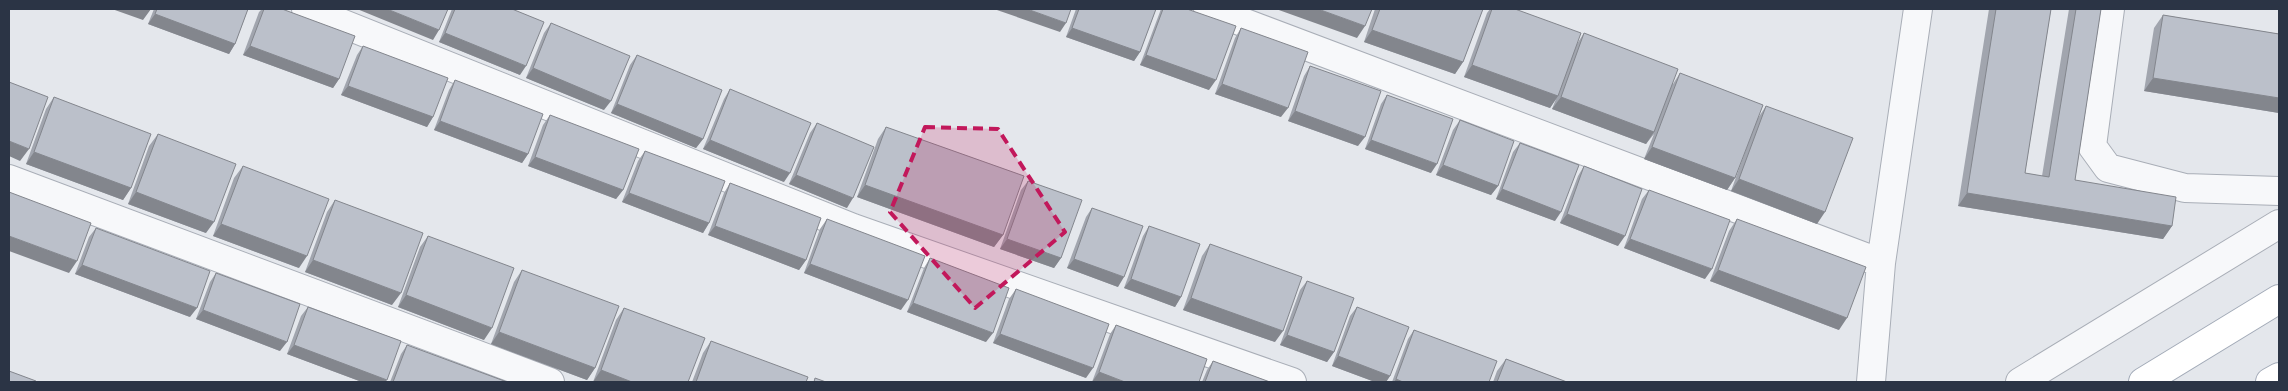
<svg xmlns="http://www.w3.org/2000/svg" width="2288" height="391" font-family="Raleway,sans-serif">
	<rect width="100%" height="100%" fill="#e4e7ec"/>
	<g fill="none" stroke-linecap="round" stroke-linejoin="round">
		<g stroke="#a9aeb7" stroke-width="30">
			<path id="minor" d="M306,9L853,228L1292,382
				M1208,9L1881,263
				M2110,9L2092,146L2108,168L2185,188L2279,191
				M9,179L550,382
				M1871,382L1881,263L1918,9
				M2020,382L2279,224"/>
		</g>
		<g stroke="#a3abb8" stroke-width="30">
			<path id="major" d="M2143,382L2279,299
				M2270,382L2279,377"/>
		</g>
		<use href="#minor" stroke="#f7f8fa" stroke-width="28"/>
		<use href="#major" stroke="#fff" stroke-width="28"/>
	</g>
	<path fill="#a1a5ae" d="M154,9H248L235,44L229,54L148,24Z
		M262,9H282L339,79L333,88L243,55L259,12Z
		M452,9H512L520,75L439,42Z
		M1076,9H1156L1140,52L1134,61L1066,37Z
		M1161,9H1187L1209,90L1140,65Z
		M1375,9H1483L1463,62L1455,74L1364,42Z
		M1490,9H1515L1577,44L1584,33L1673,84L1680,73L1758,118L1766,106L1817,224L1731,191L1753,130L1735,178L1727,190L1644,159L1654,134L1646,144L1552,109L1556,99L1550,108L1464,77L1487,13Z
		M1989,9H2051L2025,173L2042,176L2069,9H2101L2075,180L2172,226L2163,239L1958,206Z
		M2163,15L2279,34V113L2144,91L2154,28Z
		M551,23L604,110L526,78L544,33Z
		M1241,28L1281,117L1215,94L1235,38Z
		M363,46L433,117L427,127L341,95L357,55Z
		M637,55L703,139L696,148L611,113L630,65Z
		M1310,66L1358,146L1288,121L1304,76Z
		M455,80L528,154L522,163L434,130L449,90Z
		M730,89L784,182L703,149L724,99Z
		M1387,95L1431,173L1365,149L1381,104Z
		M54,97L131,188L123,200L26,164L46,109Z
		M550,115L623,190L616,199L528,166L543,125Z
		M1460,120L1498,186L1491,195L1436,175L1453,130Z
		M817,123L847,208L789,184L810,133Z
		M886,127L1003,235L994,247L857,197L878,139Z
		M158,134L206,233L128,204L149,146Z
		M1520,143L1555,221L1496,199L1513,152Z
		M645,151L709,223L703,233L622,202L638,161Z
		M243,166L299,268L213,236L234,178Z
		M1584,166L1618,246L1560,223L1578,176Z
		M1028,181L1061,258L1054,268L1000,249L1021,190Z
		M730,183L806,260L799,270L708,235L724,193Z
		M1649,190L1705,279L1624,248L1642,199Z
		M335,200L392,305L305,272L327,212Z
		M1092,208L1118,287L1067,268L1086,217Z
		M827,219L901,310L804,273L820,229Z
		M1737,219L1839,330L1710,281L1729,231Z
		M1149,226L1181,297L1175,307L1124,288L1143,236Z
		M96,228L190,317L75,274L89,237Z
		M428,236L484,340L398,307L420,247Z
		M1210,244L1275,342L1183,310L1202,256Z
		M930,258L986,342L907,312L924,268Z
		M522,270L595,368L587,380L491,344L514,282Z
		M216,273L280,351L196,319L210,282Z
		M1307,281L1334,352L1327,362L1280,345L1300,290Z
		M1016,289L1086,378L993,343L1009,299Z
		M308,307L385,382H362L287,354L301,316Z
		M1357,307L1390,376L1386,382H1375L1332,366L1350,316Z
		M624,308L688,382H593L616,320Z
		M1116,325L1207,359L1092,382L1110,334Z
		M1414,330L1489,382H1392L1408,339Z
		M711,341L806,382H692L703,353Z
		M407,345L507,382H390L401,354Z
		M1506,359L1567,382H1493L1497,371Z
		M1213,361L1270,382H1202L1207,370Z"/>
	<path fill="#83868d" d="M112,9H151L143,20Z
		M357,9H387L439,30L433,40Z
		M994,9H1027L1066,23L1060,32Z
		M1276,9H1318L1365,26L1357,38Z
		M155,14L235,44L229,54L148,24Z
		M1072,28L1140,52L1134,61L1066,37Z
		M1372,30L1463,62L1455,74L1364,42Z
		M445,33L526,66L520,75L439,42Z
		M250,46L339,79L333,88L243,55Z
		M1146,55L1216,80L1209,90L1140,65Z
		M1472,65L1558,96L1550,108L1464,77Z
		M533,68L611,101L604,110L526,78Z
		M2153,78L2279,98V113L2144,91Z
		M1222,84L1288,108L1281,117L1215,94Z
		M348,86L433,117L427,127L341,95Z
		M1561,97L1654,132L1646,144L1552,109Z
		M617,104L703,139L696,148L611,113Z
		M1295,111L1365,137L1358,146L1288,121Z
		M440,121L528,154L522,163L434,130Z
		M710,140L790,173L784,182L703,149Z
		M1371,140L1437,164L1431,173L1365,149Z
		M9,141L29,149L20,161L9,156Z
		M1652,147L1735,178L1727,190L1644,159Z
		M34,152L131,188L123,200L26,164Z
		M535,157L623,190L616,199L528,166Z
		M1443,165L1498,186L1491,195L1436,175Z
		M796,175L853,198L847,208L789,184Z
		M1739,179L1825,212L1817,224L1731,191Z
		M865,185L1003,235L994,247L857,197Z
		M1502,189L1561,212L1555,221L1496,199Z
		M136,192L214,222L206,233L128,204Z
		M629,193L709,223L703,233L622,202Z
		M1967,193L2172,226L2163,239L1958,206Z
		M1567,214L1625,236L1618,246L1560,223Z
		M221,224L307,256L299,268L213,236Z
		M715,226L806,260L799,270L708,235Z
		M9,236L77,261L69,273L9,251Z
		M1007,239L1061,258L1054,268L1000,249Z
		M1630,239L1712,269L1705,279L1624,248Z
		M1074,259L1124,277L1118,287L1067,268Z
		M313,260L401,293L392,305L305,272Z
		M810,264L908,300L901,310L804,273Z
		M82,265L197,308L190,317L75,274Z
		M1718,270L1847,318L1839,330L1710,281Z
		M1131,279L1181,297L1175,307L1124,288Z
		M406,295L492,328L484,340L398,307Z
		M1191,298L1283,331L1275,342L1183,310Z
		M913,303L993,333L986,342L907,312Z
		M203,310L287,342L280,351L196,319Z
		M499,332L595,368L587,380L491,344Z
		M1000,334L1093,368L1086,378L993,343Z
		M1287,335L1334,352L1327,362L1280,345Z
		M294,345L387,380L385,382H362L287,354Z
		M1338,356L1390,376L1386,382H1375L1332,366Z
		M601,370L632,382H593Z
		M1099,372L1125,382H1092Z
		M1396,379L1403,382H1394Z"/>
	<path fill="#bbc0ca" stroke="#83868d" d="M157,9H248L235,44L155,14Z
		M264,9H282L355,36L339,79L250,46Z
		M387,9H448L439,30Z
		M455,9H512L544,22L526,66L445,33Z
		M1027,9H1071L1066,23Z
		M1079,9H1156L1140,52L1072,28Z
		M1163,9H1187L1236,26L1216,80L1146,55Z
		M1318,9H1372L1365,26Z
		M1380,9H1483L1463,62L1372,30Z
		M1492,9H1515L1581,33L1558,96L1472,65Z
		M1996,9H2051L2025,173L2049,177L2076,9H2101L2075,180L2176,197L2172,226L1967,193Z
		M2163,15L2279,34V98L2153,78Z
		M551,23L630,56L611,101L533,68Z
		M1241,28L1308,52L1288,108L1222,84Z
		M1584,33L1678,69L1654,132L1561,97Z
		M363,46L448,78L433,117L348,86Z
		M637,55L722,90L703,139L617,104Z
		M1310,66L1381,91L1365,137L1295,111Z
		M1680,73L1763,105L1735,178L1652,147Z
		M455,80L543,114L528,154L440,121Z
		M9,82L48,97L29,149L9,141Z
		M730,89L811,123L790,173L710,140Z
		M1387,95L1453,119L1437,164L1371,140Z
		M54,97L151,134L131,188L34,152Z
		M1766,106L1853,138L1825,212L1739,179Z
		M550,115L639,149L623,190L535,157Z
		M1460,120L1514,141L1498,186L1443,165Z
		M817,123L874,147L853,198L796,175Z
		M886,127L1024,176L1003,235L865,185Z
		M158,134L236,164L214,222L136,192Z
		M1520,143L1579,165L1561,212L1502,189Z
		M645,151L725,181L709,223L629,193Z
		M243,166L329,199L307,256L221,224Z
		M1584,166L1642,189L1625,236L1567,214Z
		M1028,181L1082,200L1061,258L1007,239Z
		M730,183L821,218L806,260L715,226Z
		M1649,190L1730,220L1712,269L1630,239Z
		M9,192L91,223L77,261L9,236Z
		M335,200L423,233L401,293L313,260Z
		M1092,208L1143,226L1124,277L1074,259Z
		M827,219L925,256L908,300L810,264Z
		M1737,219L1866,267L1847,318L1718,270Z
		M1149,226L1200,244L1181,297L1131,279Z
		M96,228L210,271L197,308L82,265Z
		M428,236L514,268L492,328L406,295Z
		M1210,244L1302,277L1283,331L1191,298Z
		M930,258L1009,288L993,333L913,303Z
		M522,270L619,306L595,368L499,332Z
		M216,273L300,304L287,342L203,310Z
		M1307,281L1354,298L1334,352L1287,335Z
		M1016,289L1109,324L1093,368L1000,334Z
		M308,307L401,341L387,380L294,345Z
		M1357,307L1409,327L1390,376L1338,356Z
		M624,308L705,338L688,382H632L601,370Z
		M1116,325L1207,359L1199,382H1125L1099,372Z
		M1414,330L1497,361L1489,382H1403L1396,379Z
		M711,341L808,377L806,382H696Z
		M407,345L507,382H393Z
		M1506,359L1567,382H1497Z
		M1213,361L1270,382H1205Z
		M9,371L36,381L35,382H9Z
		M815,378L826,382H814Z"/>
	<path fill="#c2185b" fill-opacity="0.2" stroke="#c2185b" stroke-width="4" stroke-dasharray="10 6" stroke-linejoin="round" d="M925,127L998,129L1065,232L975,308L890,212Z"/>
	<rect width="2288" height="391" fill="none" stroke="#2b3445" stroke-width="20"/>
</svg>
